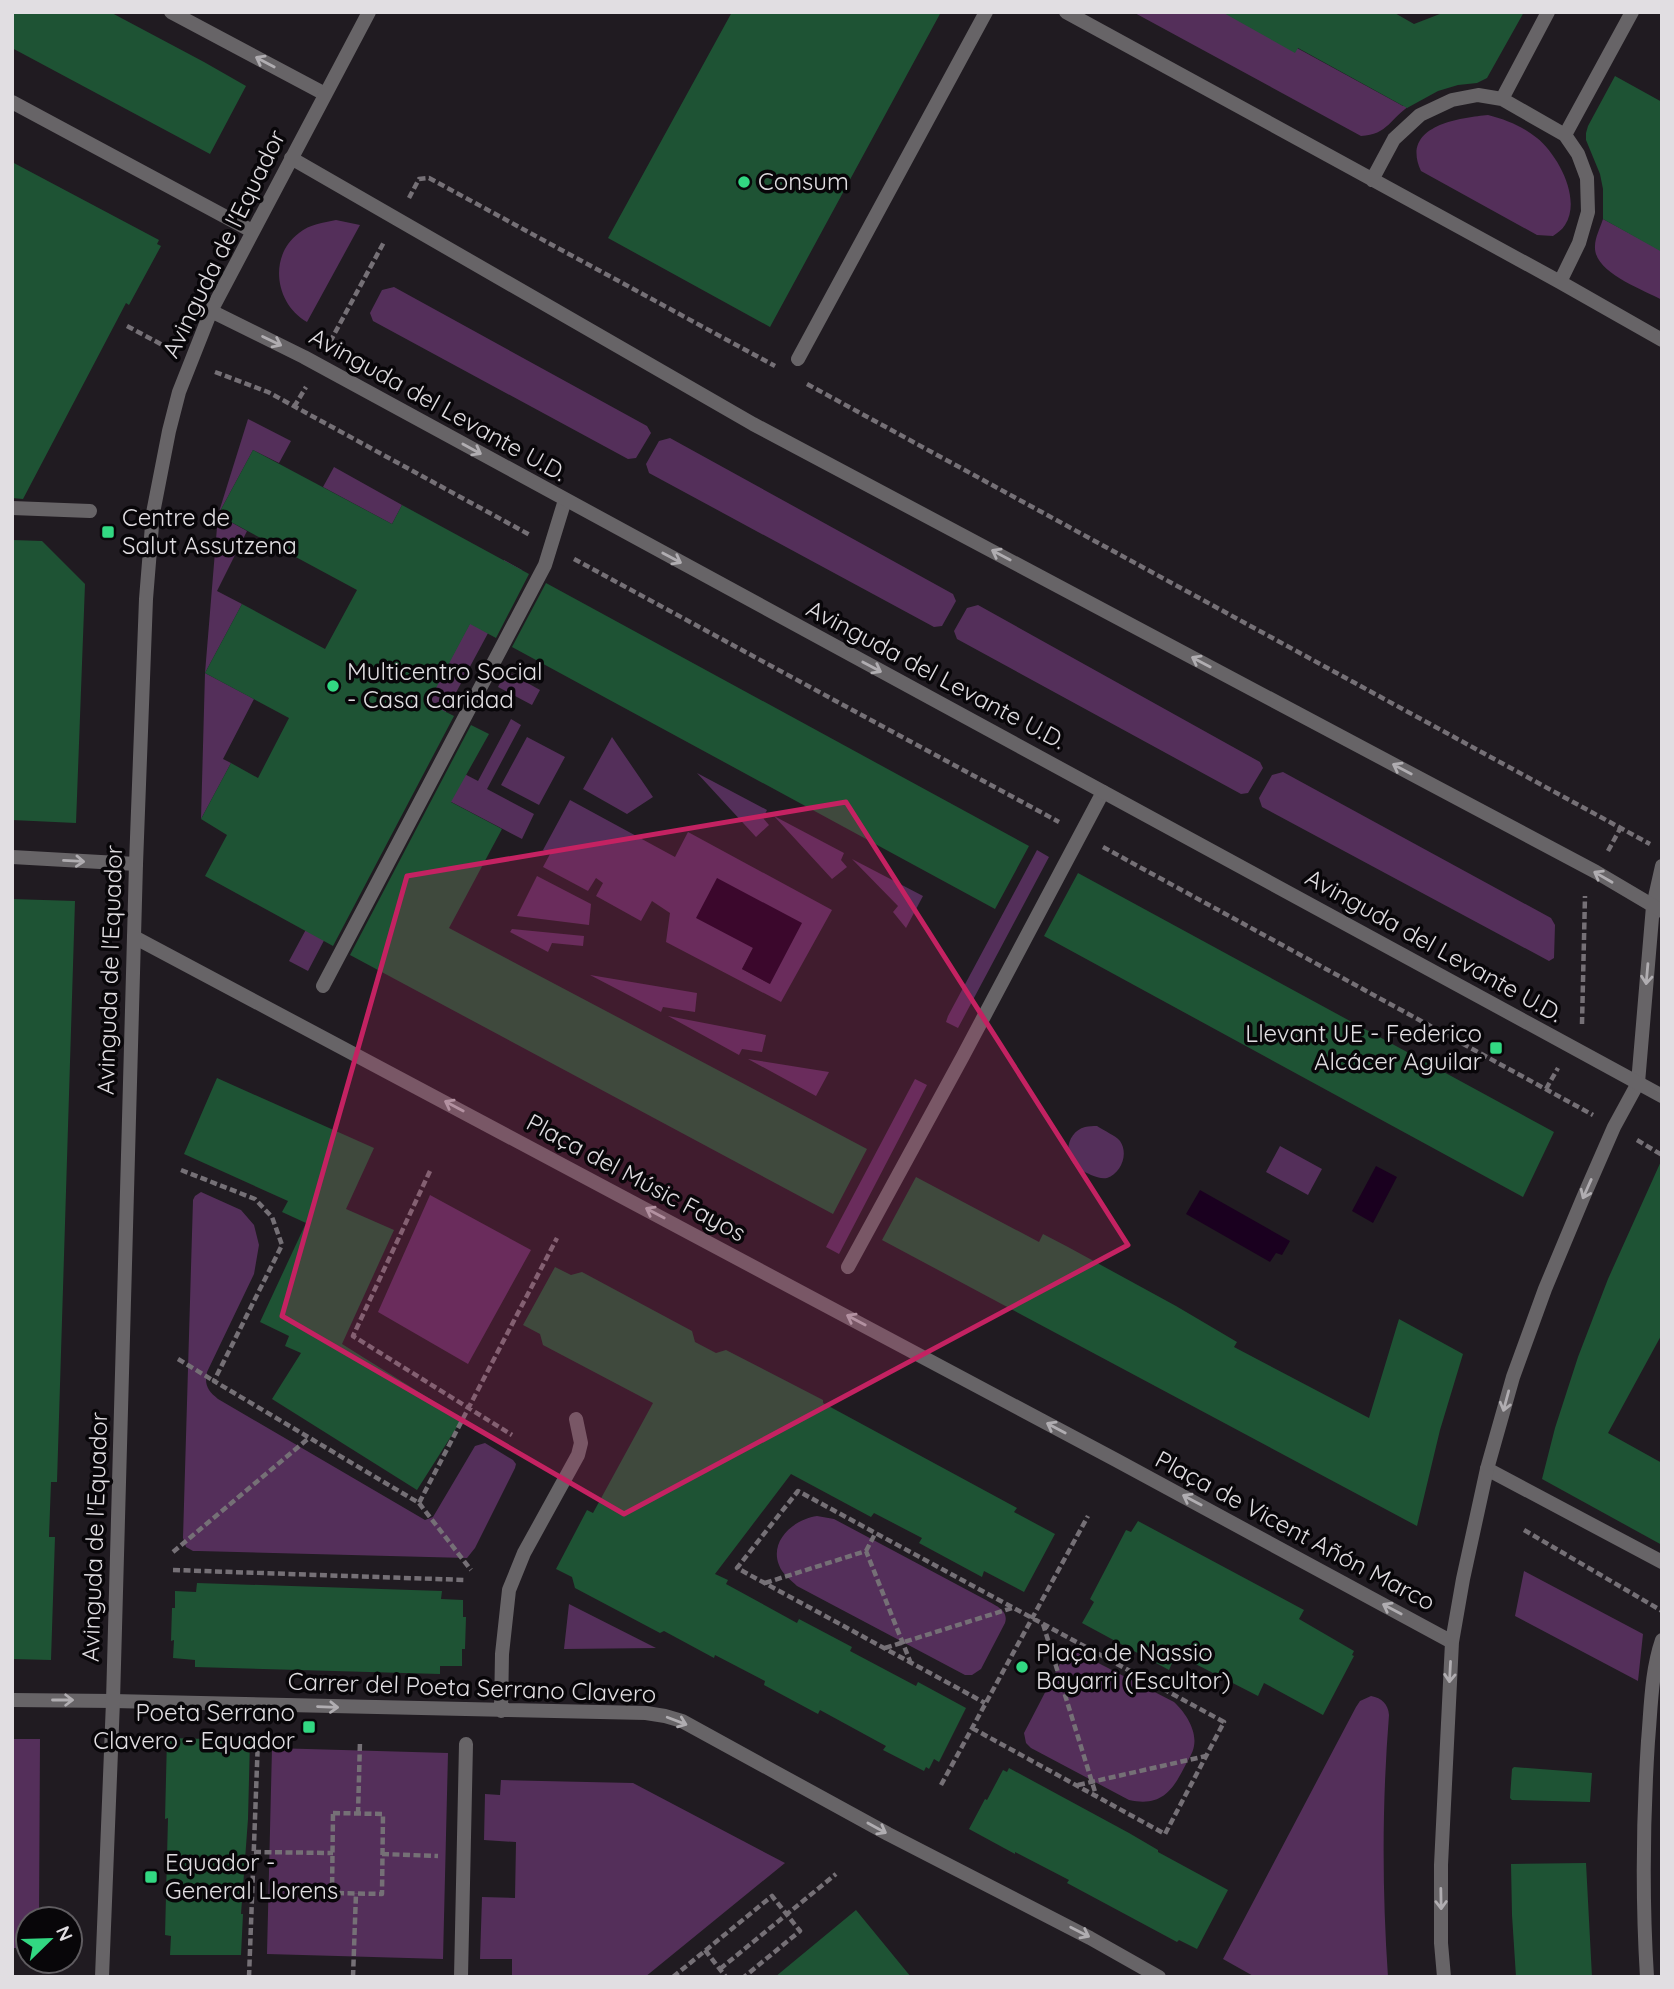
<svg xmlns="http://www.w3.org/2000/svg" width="1674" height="1989" font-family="Quicksand,sans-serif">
	<rect width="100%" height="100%" fill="#201b21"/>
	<path fill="#542f5a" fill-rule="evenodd" d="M1133,12H1231L1403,106L1411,105C1391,117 1388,135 1361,136Z
		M1488,115C1507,120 1522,126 1537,138C1558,155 1582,199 1565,225C1562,230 1557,233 1553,236L1537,235L1421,171C1400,126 1458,118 1488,115Z
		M1603,219L1662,251V300C1642,289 1593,272 1595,246C1595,238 1600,228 1603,219Z
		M336,220L360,225L307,322C275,304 268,256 299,233C310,224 323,223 336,220Z
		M394,287L647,426L651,433L636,458L628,459L373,321L370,313L382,290Z
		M248,419L291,441L279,463L253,450L218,515L247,531L217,591L242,604L205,673L254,699L223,759L231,763L201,819L205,673L218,515Z
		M670,438L953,594L956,601L942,626L934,627L649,473L646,464L659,441Z
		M334,467L402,505L392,524L323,487Z
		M504,560L522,570L445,713L427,703Z
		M978,605L1260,762L1263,768L1248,793L1241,794L957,639L954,631L967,608Z
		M506,671L540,690L532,705L498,687Z
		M511,719L521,725L487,789L534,814L522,839L440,796L455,769L478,781Z
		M527,737L565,757L539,805L501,785Z
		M612,737L653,797L627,814L583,789Z
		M1283,772L1551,918L1555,925L1554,958L1549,961L1262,807L1259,798L1272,775Z
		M697,773L767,810L763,818L769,825L756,837Z
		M381,790L398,799L308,971L289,961Z
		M570,800L675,857L688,832L832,910L781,1002L666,942L670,913L652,901L641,921L596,896L603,883L596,878L588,891L543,867L550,854L543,850ZM753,948L770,984L742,969Z
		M774,816L844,853L841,860L847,867L832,879Z
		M1037,850L1049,857L958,1028L946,1022L948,1016Z
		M852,859L923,896L906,928L893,912L898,906Z
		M537,876L591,904L589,925L517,916Z
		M512,929L584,936L583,946L552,943L548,952L510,932Z
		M590,975L697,993L695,1012L663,1007L661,1012Z
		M668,1016L766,1035L762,1052L742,1049L739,1055Z
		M748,1059L829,1072L816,1096Z
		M915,1079L927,1085L839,1254L826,1247Z
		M1097,1126C1104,1131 1115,1135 1120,1141C1129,1154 1121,1173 1107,1178C1101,1179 1097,1177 1091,1175C1085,1172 1077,1169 1073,1163C1063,1150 1070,1131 1085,1127C1089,1126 1093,1126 1097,1126Z
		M1280,1146L1322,1169L1308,1195L1266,1172Z
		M201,1192L241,1210L254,1225L259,1245L254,1274L207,1372C204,1385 208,1391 218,1399L425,1520L433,1517L475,1446L485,1443L513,1460L516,1464L515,1468L475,1548L467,1558L198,1551H193L186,1547L183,1538L193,1200L195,1196Z
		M430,1195L531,1250L468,1364L378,1312Z
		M817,1516L834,1519L986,1600C996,1606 1009,1610 1005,1623L981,1669L972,1675H965L797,1586C791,1580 782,1574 779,1565C769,1540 795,1519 817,1516Z
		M1524,1571L1643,1634L1638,1681L1515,1616Z
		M569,1604L656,1648L564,1649Z
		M1071,1651H1075L1174,1702C1185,1712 1197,1730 1194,1746C1193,1753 1188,1760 1185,1766C1172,1792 1160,1807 1129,1800L1031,1748L1026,1743L1024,1733L1065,1654Z
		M1371,1696C1382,1698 1388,1704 1389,1715C1382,1803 1382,1889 1388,1977H1255L1223,1959L1356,1707L1360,1701Z
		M12,1739H40L39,1919H28V1948H12Z
		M272,1748L448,1753L443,1959L267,1954Z
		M501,1780L633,1783L785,1863L645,1977H512V1959H480L482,1897L515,1898L516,1842L484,1840L485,1794L500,1795Z"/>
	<path fill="#1a001f" d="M717,878L802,923L770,984L742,969L753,948L696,918Z
		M1376,1166L1397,1177L1373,1223L1352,1211Z
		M1200,1190L1290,1241L1282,1255L1276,1253L1270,1262L1186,1214Z"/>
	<path fill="#1e5334" d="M12,12H110L204,62L246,86L210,154L12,48Z
		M732,12H941L770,327L608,238Z
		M1222,12H1393L1414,24L1445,12H1524L1487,78L1477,83L1458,85L1438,91L1407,108L1298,48L1295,53Z
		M1615,76L1662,102V252L1603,219V189L1600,174L1586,140V133L1588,126Z
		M12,162L159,240L157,244L161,246L129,305L126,303L23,499L12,498Z
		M253,450L392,524L402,505L529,574L496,638L470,624L428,703L454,716L333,946L205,876L227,835L201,819L231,763L258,778L289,718L205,673L242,604L325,649L357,590L218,515Z
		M12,540L42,541L85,584L76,823L12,820Z
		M546,583L1029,846L995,909L512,647Z
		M471,725L489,734L451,802L502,829L449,928L867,1149L833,1214L350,955Z
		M1078,873L1554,1132L1523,1197L1044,936Z
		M12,899L75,901L57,1482H51L49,1537H55L51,1660L12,1659Z
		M217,1078L374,1148L346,1209L394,1230L342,1344L462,1419L417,1490L272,1399L301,1353L285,1346L289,1336L260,1322L306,1223L282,1212L288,1201L184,1154Z
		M1662,1159V1334L1608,1433L1662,1463V1545L1542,1479L1555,1428L1578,1357L1608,1279Z
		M916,1177L1039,1242L1043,1234L1068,1247L1176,1306L1237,1342L1234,1347L1369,1418L1399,1319L1463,1354L1440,1430L1417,1526L882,1240Z
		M555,1267L571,1275L582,1272L692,1331L695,1342L716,1353L726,1350L823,1400V1403L1017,1508L1014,1512L1055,1534L1024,1592L984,1571L982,1577L919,1543L922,1538L874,1513L871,1517L791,1474L715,1574L728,1580L726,1584L797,1623L799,1619L852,1647L850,1651L916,1686L918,1682L966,1708L939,1762L934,1759L929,1769L926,1767L924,1771L883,1750L886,1746L820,1710L818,1714L764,1685L765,1681L715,1655L714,1658L664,1631L660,1633L575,1588L572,1577L556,1569L587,1510L593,1513L653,1403L543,1345L540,1334L523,1325Z
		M1138,1521L1304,1610L1299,1619L1354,1651L1352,1655L1354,1656L1323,1715L1264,1683L1258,1696L1176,1654L1169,1670L1082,1623L1094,1602L1090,1599L1126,1530L1131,1532Z
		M197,1583L442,1591L441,1599L463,1600V1617H466L465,1649H462V1666H440V1674L195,1667V1660L173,1658L174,1640L171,1641L172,1608H175V1591L196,1592Z
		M167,1738L250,1740L248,1819L241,1914H243L241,1955H170L171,1936L165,1935L168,1818L165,1819Z
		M1514,1767L1592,1773L1590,1802L1512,1800L1510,1798L1512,1769Z
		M1009,1768L1129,1833L1158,1850V1852L1228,1890L1197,1949L1179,1940L1177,1942L1067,1883L1069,1880L1015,1852V1854L969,1829L985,1799L987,1800L1003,1770L1007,1772Z
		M1586,1863L1592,1977H1516L1512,1915L1511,1864Z
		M856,1910L911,1977H775Z"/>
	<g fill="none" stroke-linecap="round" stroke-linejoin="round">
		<path stroke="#757076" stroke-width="4.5" stroke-dasharray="7 3.5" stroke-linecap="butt" d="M409,198L419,179L429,178L775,366
			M127,326L170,349
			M330,342L384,242
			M215,372L268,392L530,535
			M807,384L1650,844
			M294,407L306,387
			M574,559L1059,822
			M1103,847L1593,1115
			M1608,851L1621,827
			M1582,1024L1585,896
			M1546,1089L1558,1068
			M1637,1140L1662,1155
			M181,1170L255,1199L272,1217L282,1245L214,1381L419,1503L557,1238
			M430,1171L353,1336L512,1435
			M178,1359L214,1381
			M419,1503L471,1570
			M1524,1530L1662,1611
			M866,1551L875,1534
			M173,1552L309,1438
			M173,1570L465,1580
			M765,1583L866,1551L910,1661
			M1043,1624L1096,1795
			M885,1648L1012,1608
			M972,1728L1165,1834L1224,1722L798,1491L737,1568L985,1703
			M941,1785L1088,1516
			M1078,1785L1206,1756
			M333,1813L383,1814L382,1894L332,1893Z
			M358,1814L360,1741
			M254,1852L333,1853
			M382,1854L438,1856
			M705,1950L726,1977
			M720,1969L836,1874
			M249,1977L258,1739
			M353,1977L356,1893
			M673,1977L772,1896L800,1931L744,1977"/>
		<path stroke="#676467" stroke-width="14" d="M1066,12L1560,282L1662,340
			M1502,99L1548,12
			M1565,135L1632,12
			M1372,180L1394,139L1420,115L1452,100L1478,95L1502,99L1565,135L1578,154L1587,178L1588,212L1579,243L1560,282
			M798,359L986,12
			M12,508L90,511
			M323,986L545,565L565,500
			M848,1267L963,1056L1103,792
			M1487,1469L1662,1562
			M461,1977L466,1744
			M1647,1977C1642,1898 1643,1820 1648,1741C1651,1708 1651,1672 1662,1640"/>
		<path stroke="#676467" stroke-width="14" d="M171,12L325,94
			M12,857L136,864
			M134,937L1116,1460L1452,1642
			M12,1700L113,1701L646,1713L665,1716L682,1721L888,1834L1090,1938L1159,1977
			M501,1711L502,1654L509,1590L524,1553L578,1455L581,1443L576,1419
			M1444,1977L1441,1943V1865L1452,1642L1463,1579L1487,1469L1513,1377L1545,1289L1583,1198L1614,1127L1638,1083L1653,906L1662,866"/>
		<path stroke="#676467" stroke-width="14" d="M12,102L252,231
			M291,158L753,424L1596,872L1662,911
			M211,311L304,357L1662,1096
			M102,1977L113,1701L136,864L146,599L153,513L169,431L179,392L211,311L369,12"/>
	</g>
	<defs><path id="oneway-shaft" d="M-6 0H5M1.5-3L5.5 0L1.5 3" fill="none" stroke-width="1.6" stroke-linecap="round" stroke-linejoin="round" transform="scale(1.75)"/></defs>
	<g stroke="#b0adb1">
		<use href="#oneway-shaft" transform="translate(265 62) rotate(-152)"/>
		<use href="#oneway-shaft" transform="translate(272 341) rotate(26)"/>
		<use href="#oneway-shaft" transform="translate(472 449) rotate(29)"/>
		<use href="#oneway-shaft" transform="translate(1001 555) rotate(-152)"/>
		<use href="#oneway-shaft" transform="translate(672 558) rotate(28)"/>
		<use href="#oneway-shaft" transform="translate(1201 662) rotate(-152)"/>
		<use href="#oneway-shaft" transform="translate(872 667) rotate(28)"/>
		<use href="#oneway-shaft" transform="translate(1402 769) rotate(-152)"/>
		<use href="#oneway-shaft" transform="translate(74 861) rotate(3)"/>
		<use href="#oneway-shaft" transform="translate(1603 877) rotate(-150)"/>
		<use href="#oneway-shaft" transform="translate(1647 974) rotate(95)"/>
		<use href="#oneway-shaft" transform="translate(454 1106) rotate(-152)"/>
		<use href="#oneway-shaft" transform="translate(1587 1189) rotate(114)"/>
		<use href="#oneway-shaft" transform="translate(655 1213) rotate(-152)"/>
		<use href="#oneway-shaft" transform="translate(856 1320) rotate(-152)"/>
		<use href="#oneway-shaft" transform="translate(1506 1401) rotate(105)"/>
		<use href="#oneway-shaft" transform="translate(1056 1428) rotate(-152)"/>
		<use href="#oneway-shaft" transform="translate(1192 1500) rotate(-152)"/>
		<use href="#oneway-shaft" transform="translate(1392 1609) rotate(-152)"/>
		<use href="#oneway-shaft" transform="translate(1450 1672) rotate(93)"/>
		<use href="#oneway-shaft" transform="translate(63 1700)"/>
		<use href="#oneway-shaft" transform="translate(328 1707) rotate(2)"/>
		<use href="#oneway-shaft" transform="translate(677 1721) rotate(21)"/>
		<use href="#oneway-shaft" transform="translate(877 1828) rotate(29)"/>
		<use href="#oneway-shaft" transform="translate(1441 1899) rotate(89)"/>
		<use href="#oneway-shaft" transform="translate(1080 1932) rotate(27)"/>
	</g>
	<path fill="#c42262" fill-opacity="0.2" stroke="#c42262" stroke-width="5" stroke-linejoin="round" d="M846,802L1128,1245L624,1514L282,1316L407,876Z"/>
	<g fill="#32d882" stroke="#080609" stroke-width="2.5">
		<circle cx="744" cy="182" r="7"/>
		<rect x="101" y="525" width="14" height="14" rx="3.5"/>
		<circle cx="333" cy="686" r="7"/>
		<rect x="1489" y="1041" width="14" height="14" rx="3.5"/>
		<circle cx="1022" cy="1667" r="7"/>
		<rect x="302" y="1720" width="14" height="14" rx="3.5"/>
		<rect x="144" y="1870" width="14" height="14" rx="3.5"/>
	</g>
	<g text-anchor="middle" stroke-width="7" stroke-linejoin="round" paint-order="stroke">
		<g font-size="24" fill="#e1dee2" stroke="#080609" text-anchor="start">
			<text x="758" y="190">Consum</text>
			<text x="122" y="526">Centre de<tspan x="122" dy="28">Salut Assutzena</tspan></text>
			<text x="347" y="680">Multicentro Social<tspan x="347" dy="28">- Casa Caridad</tspan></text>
			<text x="1482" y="1042" text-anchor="end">Llevant UE - Federico<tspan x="1482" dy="28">Alcácer Aguilar</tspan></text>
			<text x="1036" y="1661">Plaça de Nassio<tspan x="1036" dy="28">Bayarri (Escultor)</tspan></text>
			<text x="295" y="1721" text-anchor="end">Poeta Serrano<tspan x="295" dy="28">Clavero - Equador</tspan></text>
			<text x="165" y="1871">Equador -<tspan x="165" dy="28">General Llorens</tspan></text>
		</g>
		<g font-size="24" fill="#e1dee2" stroke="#080609">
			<text transform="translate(224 244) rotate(-64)" y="8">Avinguda de l'Equador</text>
			<text transform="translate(438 405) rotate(29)" y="8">Avinguda del Levante U.D.</text>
			<text transform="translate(936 675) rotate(28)" y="8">Avinguda del Levante U.D.</text>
			<text transform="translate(1434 946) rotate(29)" y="8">Avinguda del Levante U.D.</text>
			<text transform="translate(110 970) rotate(-88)" y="8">Avinguda de l'Equador</text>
			<text transform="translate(636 1178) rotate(28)" y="8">Plaça del Músic Fayos</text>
			<text transform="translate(1295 1531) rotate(28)" y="8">Plaça de Vicent Añón Marco</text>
			<text transform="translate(95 1537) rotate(-88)" y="8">Avinguda de l'Equador</text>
			<text transform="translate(472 1688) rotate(2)" y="8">Carrer del Poeta Serrano Clavero</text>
		</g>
	</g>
	<rect width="1674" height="1989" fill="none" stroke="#e1dee2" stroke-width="28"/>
	<g transform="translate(49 1940) rotate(67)"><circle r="33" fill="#080609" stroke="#5f5c60" stroke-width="2"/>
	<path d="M0-5L12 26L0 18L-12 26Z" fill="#32d882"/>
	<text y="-10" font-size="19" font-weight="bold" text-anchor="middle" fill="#e1dee2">N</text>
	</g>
</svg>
